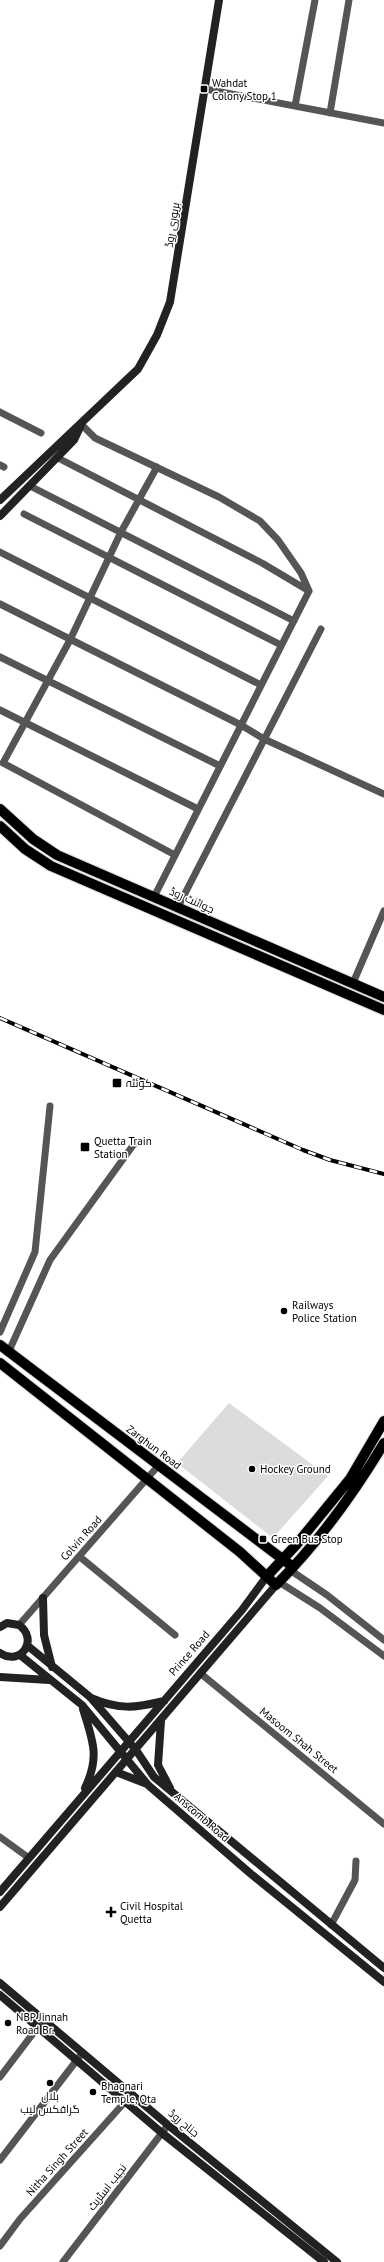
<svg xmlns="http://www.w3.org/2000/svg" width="384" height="2262" font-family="'PT Sans',Cairo,sans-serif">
	<rect width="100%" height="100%" fill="#fff"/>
	<path fill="#dcdcdc" d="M229,1403L328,1476L273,1538L177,1463Z"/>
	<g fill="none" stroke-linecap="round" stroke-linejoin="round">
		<g stroke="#dbdbdb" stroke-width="12">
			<path id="primary" d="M0,809L33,839L57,855L384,997
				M0,826L25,849L51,866L384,1010
				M0,1345L293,1567
				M0,1363L240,1552L276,1585C318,1543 354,1493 384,1443
				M267,1576L296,1545L350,1479L384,1421"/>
		</g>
		<path stroke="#555" stroke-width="7" d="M205,89L384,123
			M295,106L315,0
			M330,113L349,0
			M0,412L41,433
			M82,425L95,438L219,497L260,521L278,540L301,573L309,591
			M58,458L262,563L309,591
			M0,465L4,467
			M157,467L121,532L70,640L3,763L175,855
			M30,486L294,621
			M24,514L281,645
			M0,552L261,685
			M0,604L241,725L264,739L384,794
			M0,657L220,766
			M0,710L198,809
			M154,897L309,591
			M178,907L321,629
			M353,983L384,911
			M0,1332L35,1252L50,1106
			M9,1351L50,1260L134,1144
			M80,1557L175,1635
			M290,1570L327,1595L384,1640
			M279,1582L320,1608L384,1656
			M19,1625L158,1466
			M200,1673L384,1824
			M0,1837L29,1858
			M331,1925L355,1880L356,1861
			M0,2077L44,2019
			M0,2160L80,2056
			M0,2246L20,2219L132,2094
			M63,2262L168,2125"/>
		<path stroke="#222" stroke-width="8" d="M0,500L138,369L157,335L170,302L219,0
			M0,516L74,440L81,425
			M43,1598L44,1635L52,1667
			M0,1627L7,1623L19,1625C39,1639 21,1667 0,1653
			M28,1646L90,1697L136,1750L154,1777L384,1968
			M20,1655L82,1705L148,1785L251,1874L384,1982
			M0,1677L49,1680
			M91,1698C119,1710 135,1708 164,1701
			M83,1709C93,1741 100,1757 85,1788
			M161,1721L158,1765L170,1788
			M116,1772L147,1784
			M0,1892L242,1610L267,1576
			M0,1907L276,1585
			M0,1983L168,2125L337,2262
			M0,1995L162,2133L324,2262"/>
		<use href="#primary" stroke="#000" stroke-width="10"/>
		<g stroke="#000" stroke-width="4">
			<path id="rail" d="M0,1018L303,1150L330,1160L384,1174"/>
		</g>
		<use href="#rail" stroke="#fff" stroke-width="2.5" stroke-dasharray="8" stroke-linecap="butt"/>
	</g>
	<g fill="#000" stroke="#fff" stroke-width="1.5">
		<rect x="200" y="85" width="8" height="8" rx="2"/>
		<rect x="112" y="1078" width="10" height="10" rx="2"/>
		<rect x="80" y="1142" width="10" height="10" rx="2"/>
		<circle cx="284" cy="1311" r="4"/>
		<circle cx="252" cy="1469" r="4"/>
		<rect x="259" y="1535" width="8" height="8" rx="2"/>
		<path d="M109 1906h4v4h4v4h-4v4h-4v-4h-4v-4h4z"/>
		<circle cx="8" cy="2023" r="4"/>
		<circle cx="50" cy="2083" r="4"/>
		<circle cx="93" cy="2092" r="4"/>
	</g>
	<g text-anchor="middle" stroke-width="3" stroke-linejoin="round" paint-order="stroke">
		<g font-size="11" fill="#000" stroke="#fff" text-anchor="start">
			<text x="212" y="87">Wahdat<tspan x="212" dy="13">Colony Stop 1</tspan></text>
			<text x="126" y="1087">کوئٹہ</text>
			<text x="94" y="1145">Quetta Train<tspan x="94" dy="13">Station</tspan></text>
			<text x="292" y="1309">Railways<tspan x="292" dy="13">Police Station</tspan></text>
			<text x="260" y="1473">Hockey Ground</text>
			<text x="271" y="1543">Green Bus Stop</text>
			<text x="120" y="1910">Civil Hospital<tspan x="120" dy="13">Quetta</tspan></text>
			<text x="16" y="2021">NBP Jinnah<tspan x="16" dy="13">Road Br.</tspan></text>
			<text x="101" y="2090">Bhagnari<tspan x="101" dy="13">Temple, Qta</tspan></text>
			<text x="50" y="2100" text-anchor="middle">بلال<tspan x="50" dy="13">گرافکس لیب</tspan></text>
		</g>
		<g font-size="11" fill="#000" stroke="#fff">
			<text transform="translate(172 225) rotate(-81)" y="4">بریوری روڈ</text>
			<text transform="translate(192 900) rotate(24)" y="4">جوائنٹ روڈ</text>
			<text transform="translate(154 1447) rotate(37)" y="4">Zarghun Road</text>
			<text transform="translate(81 1538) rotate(-48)" y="4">Colvin Road</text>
			<text transform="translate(189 1653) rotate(-49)" y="4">Prince Road</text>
			<text transform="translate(299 1740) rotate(39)" y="4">Masoom Shah Street</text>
			<text transform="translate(202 1817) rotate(41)" y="4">Anscomb Road</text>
			<text transform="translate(184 2123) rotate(40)" y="4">جناح روڈ</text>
			<text transform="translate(57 2162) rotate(-48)" y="4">Nitha Singh Street</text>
			<text transform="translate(107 2187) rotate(-52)" y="4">نجیب اسٹریٹ</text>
		</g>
	</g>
</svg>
